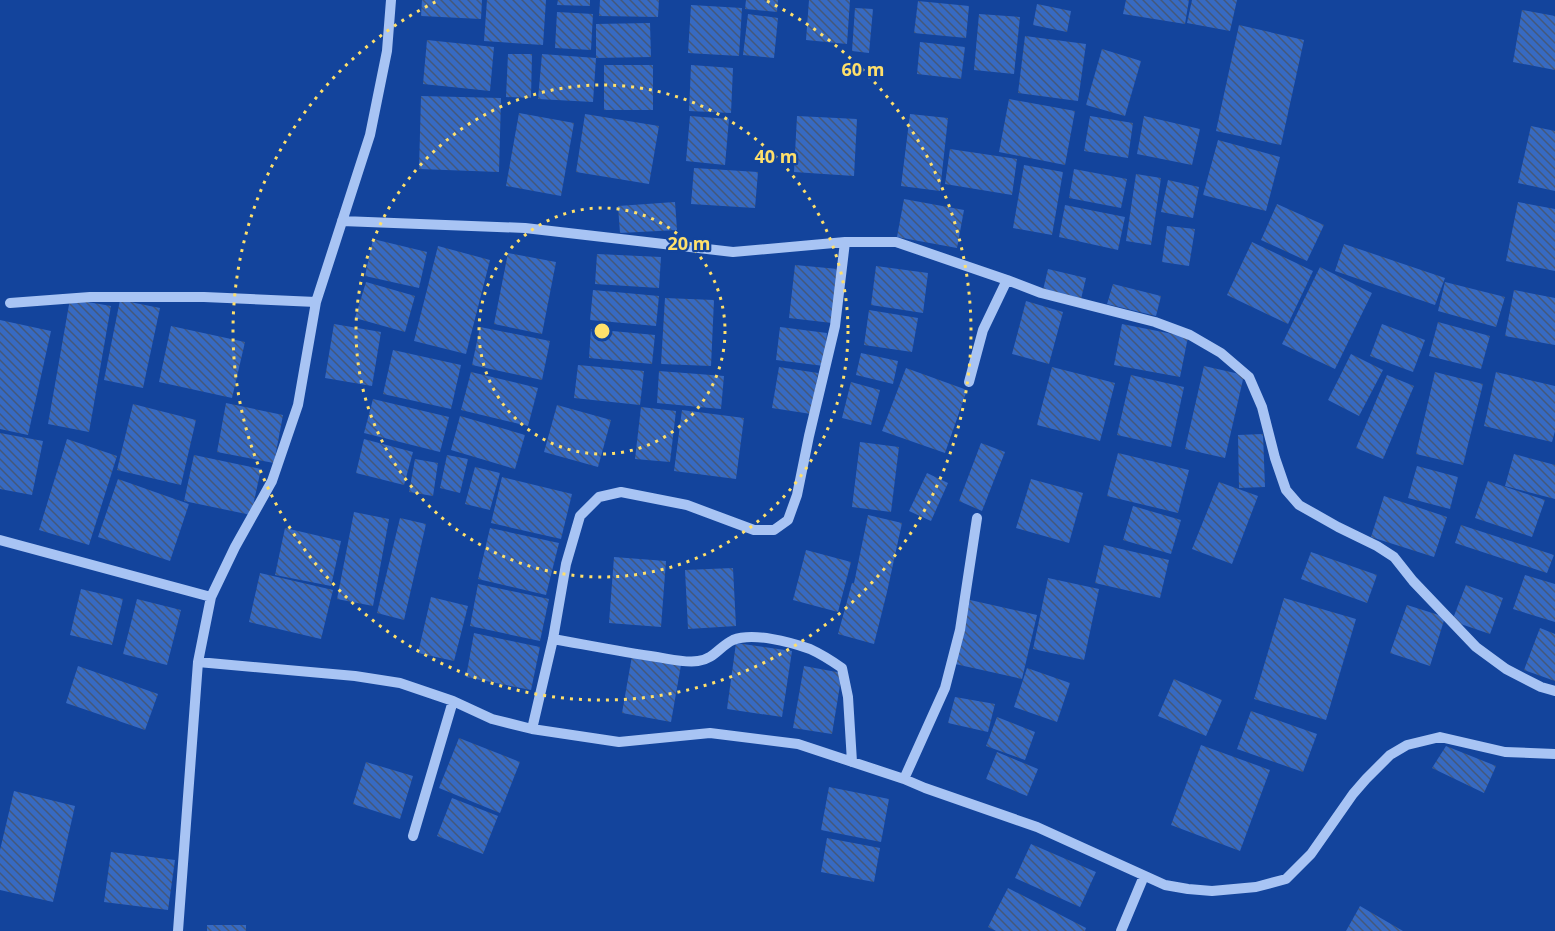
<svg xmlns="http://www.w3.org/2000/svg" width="1555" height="931" font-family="'Open Sans',sans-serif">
	<defs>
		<pattern id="building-back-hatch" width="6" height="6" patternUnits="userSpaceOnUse" patternTransform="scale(1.5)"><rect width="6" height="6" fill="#376ac2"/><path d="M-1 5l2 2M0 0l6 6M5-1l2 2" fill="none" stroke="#44587b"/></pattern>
	</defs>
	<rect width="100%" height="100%" fill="#13449c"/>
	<path fill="url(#building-back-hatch)" d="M422,0H482L481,19L421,16Z
		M487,0H546L543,45L484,41Z
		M558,0H590V6L557,5Z
		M600,0H659L658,17L599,16Z
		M746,0H778L777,12L745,9Z
		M809,0H850L847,44L806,40Z
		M1126,0H1189L1185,24L1123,14Z
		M1192,0H1237L1230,31L1187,23Z
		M918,1L969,6L966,38L914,33Z
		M1037,4L1071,11L1067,32L1033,25Z
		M691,5L742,8L739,56L688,53Z
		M855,8L873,9L869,53L852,51Z
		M1522,10L1555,16V70L1513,62Z
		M557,12L593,14L591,50L555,48Z
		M748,14L778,18L774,58L743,55Z
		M979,14L1020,17L1014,74L974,70Z
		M650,23L651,57L596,58V24Z
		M1239,25L1304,40L1281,145L1216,131Z
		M1025,36L1086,44L1078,101L1018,93Z
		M427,40L494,47L490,91L423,84Z
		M920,42L965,47L961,79L917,74Z
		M1102,49L1141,61L1125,116L1086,105Z
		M508,54H532L531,98L506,97Z
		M542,54L596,58L593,102L538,99Z
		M604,65H653V110H604Z
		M691,65L733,68L731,113L689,111Z
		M421,96L501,98L499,172L419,169Z
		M1009,99L1075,111L1065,165L999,152Z
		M519,113L574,123L561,196L506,186Z
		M585,114L659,126L649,184L576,172Z
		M910,114L948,118L940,191L901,186Z
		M690,116L729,119L725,165L686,161Z
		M797,116L857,119L854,176L794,172Z
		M1090,116L1133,123L1128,158L1084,151Z
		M1144,116L1200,129L1192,165L1137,154Z
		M1531,126L1555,131V191L1518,183Z
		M1218,140L1280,157L1266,211L1203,195Z
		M950,149L1017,159L1012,195L945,184Z
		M1024,165L1063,172L1052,235L1013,228Z
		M694,168L758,172L755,208L691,204Z
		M1074,169L1127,179L1121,208L1069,198Z
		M1136,174L1161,178L1151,245L1126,241Z
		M1168,180L1199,187L1193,218L1161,212Z
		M904,199L964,210L957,248L897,237Z
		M675,202L677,230L620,233L618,206Z
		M1518,202L1555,209V271L1506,261Z
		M1277,204L1324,225L1307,261L1261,240Z
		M1065,205L1125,217L1118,250L1059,237Z
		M1167,226L1195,229L1189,266L1162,262Z
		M373,239L427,252L419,288L365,276Z
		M1252,242L1313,271L1288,324L1227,295Z
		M1344,244L1445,278L1435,305L1335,271Z
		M438,246L490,260L466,354L414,341Z
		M508,253L556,262L542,334L494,324Z
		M597,254L661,257L659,288L595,284Z
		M795,265L838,269L832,323L789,318Z
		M876,266L928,273L923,313L871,305Z
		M1320,267L1372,293L1335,369L1282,344Z
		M1048,269L1086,278L1081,299L1043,290Z
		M366,282L415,296L405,332L355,318Z
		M1445,282L1505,297L1496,327L1438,311Z
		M1113,284L1161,296L1156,316L1107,304Z
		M593,290L659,296L656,326L590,320Z
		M1514,290L1555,298V345L1505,336Z
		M665,298L714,300L711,366L661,364Z
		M70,299L111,306L89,432L48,424Z
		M120,300L160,308L143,388L104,380Z
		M1026,301L1063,312L1049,364L1012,354Z
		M869,310L918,318L912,352L864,345Z
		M0,320L51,331L28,435L0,429Z
		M1438,322L1490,336L1481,369L1429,356Z
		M334,324L381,332L372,386L325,378Z
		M1122,324L1188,337L1180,377L1114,365Z
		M1382,324L1425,340L1413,372L1370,356Z
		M171,326L245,342L232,398L159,382Z
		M480,327L550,341L542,380L472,365Z
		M780,327L827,333L824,366L776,360Z
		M591,329L655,335L652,364L589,358Z
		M393,350L461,365L451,409L383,394Z
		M861,353L898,361L893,384L856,375Z
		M1351,354L1383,370L1359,416L1328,400Z
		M578,365L644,371L640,405L574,398Z
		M1204,366L1244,375L1225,458L1185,449Z
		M779,367L818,373L811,414L772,408Z
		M1052,367L1115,383L1100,441L1037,425Z
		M906,368L967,390L945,453L882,431Z
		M659,371L724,376L721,409L657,403Z
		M471,372L538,388L528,426L461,410Z
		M1435,372L1483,384L1463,465L1416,454Z
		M1496,372L1555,386V431L1552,442L1484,426Z
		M1131,375L1184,387L1171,447L1117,435Z
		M1387,375L1414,386L1383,459L1356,448Z
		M851,382L880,390L871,425L842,418Z
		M373,399L449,417L440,452L364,433Z
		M226,403L283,415L274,463L217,452Z
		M133,404L196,420L181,485L117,470Z
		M557,405L611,420L598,467L544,452Z
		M641,407L676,411L670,462L635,459Z
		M682,410L744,418L736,479L674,471Z
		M460,416L525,435L515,469L451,450Z
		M0,433L43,441L32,495L0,489Z
		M1263,434L1265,487L1239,488L1238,435Z
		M67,439L117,456L89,545L39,530Z
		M364,439L413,452L404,485L356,473Z
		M860,442L899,447L891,512L852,507Z
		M981,443L1005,452L982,511L959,501Z
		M1118,453L1189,470L1178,513L1107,496Z
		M1514,454L1555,465V499L1505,486Z
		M194,455L261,469L251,515L184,501Z
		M447,455L468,459L460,493L440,488Z
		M415,459L438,463L433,496L409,492Z
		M1417,466L1458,477L1450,509L1408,498Z
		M475,467L500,473L490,510L465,504Z
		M927,473L948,483L931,521L909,511Z
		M502,477L572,494L561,539L491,523Z
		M118,479L189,504L170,561L98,537Z
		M1031,479L1083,493L1069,543L1016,528Z
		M1488,481L1545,500L1532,537L1475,518Z
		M1219,482L1258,496L1232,564L1192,549Z
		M1384,496L1447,517L1434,557L1371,537Z
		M1133,506L1181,520L1171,554L1123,540Z
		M354,512L389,519L373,606L337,599Z
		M868,515L902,523L887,592L874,644L838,634L852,583H854Z
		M400,518L426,524L404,620L377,613Z
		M1461,525L1554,555L1547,573L1455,543Z
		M285,528L341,541L331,586L275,575Z
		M490,528L559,543L546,595L478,579Z
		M1104,545L1169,560L1160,598L1095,583Z
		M806,550L851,562L838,612L793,600Z
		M1311,552L1377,575L1367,603L1301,579Z
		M614,557L666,561L661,627L609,623Z
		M733,568L736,626L688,629L685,570Z
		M260,573L333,590L321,639L249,622Z
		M1525,575L1555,584V622L1513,609Z
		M1048,578L1099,589L1084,660L1033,649Z
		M478,584L549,599L540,641L470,626Z
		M1466,585L1503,598L1490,634L1452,621Z
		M81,589L123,599L112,645L70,635Z
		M431,597L468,606L454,661L418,653Z
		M1284,598L1356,619L1326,720L1254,699Z
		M137,599L181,610L167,665L123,654Z
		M970,600L1037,615L1022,679L955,664Z
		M1407,605L1445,617L1430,666L1390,653Z
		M1540,628L1555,634V681L1524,670Z
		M474,633L540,647L531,690L466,677Z
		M736,643L792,651L782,717L727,709Z
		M632,656L681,665L671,722L622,713Z
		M78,666L158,694L145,730L66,703Z
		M804,666L842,673L832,734L793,728Z
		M1027,668L1070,683L1057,722L1014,707Z
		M1174,679L1222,700L1206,736L1158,716Z
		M955,697L995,704L988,732L948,723Z
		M1251,711L1317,734L1303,772L1237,749Z
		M997,717L1035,732L1025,760L986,746Z
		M459,738L520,762L500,813L439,788Z
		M1201,745L1270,770L1240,851L1171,825Z
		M1446,746L1496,766L1484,793L1432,768Z
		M997,752L1038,769L1027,796L986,779Z
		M366,762L413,776L400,819L353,804Z
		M829,787L889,799L881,842L821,830Z
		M14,791L75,806L53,902L0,890V850Z
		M452,798L498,816L483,854L437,836Z
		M827,838L880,848L874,882L821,872Z
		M1031,844L1096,872L1080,907L1015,878Z
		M111,852L175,860L168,910L104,902Z
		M1008,888L1086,928L1085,931H996L988,927Z
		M1360,906L1403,931H1346Z
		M207,925H246V931H207Z"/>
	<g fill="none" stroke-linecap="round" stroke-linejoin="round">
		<path stroke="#a8c4f4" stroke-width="10" d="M342,221L525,228L733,252L845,242H896L1007,280L1041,293L1155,322L1190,335L1221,353L1249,377L1262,407L1275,458L1286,490L1299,505L1338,527L1377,546L1394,557L1413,581L1476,647L1506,669L1541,687L1555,691
			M10,303L90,297H204L316,302
			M969,382L983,330L1007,280
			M0,540L211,597
			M553,639C587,645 622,652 657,657C670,659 685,663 698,661C714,659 720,646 733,640C753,632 790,642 810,649C821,654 832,661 842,668L848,697L852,762
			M198,662L355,676L400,683L453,701L492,719L532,729L619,742L710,733L798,744L904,779L925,788L1037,827L1165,885L1188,889L1212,891L1256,887L1286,879L1311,854L1353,794L1366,779L1390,755L1407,745L1440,737L1505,752L1555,754
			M532,729L553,639L566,564L580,516L599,497L621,492L687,505L754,530H774L788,520L797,495L809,436L835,326L845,242
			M904,779L945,688L960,630L977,518
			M413,836L453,701
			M178,931L198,662L211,597L235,547L272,481L298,405L316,302L370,135L387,51L391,0
			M1121,931L1144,876"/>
	</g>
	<g fill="none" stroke="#ffe06b" stroke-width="3" stroke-dasharray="3 6">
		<circle cx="602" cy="331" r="123"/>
		<circle cx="602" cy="331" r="246"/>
		<path d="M767 1A369 369 0 1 1 437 1"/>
	</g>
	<circle cx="602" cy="331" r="9" fill="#ffe06b" stroke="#13449c" stroke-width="3"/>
	<g font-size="18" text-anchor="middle" font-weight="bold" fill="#ffe06b" stroke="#13449c" stroke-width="4.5" stroke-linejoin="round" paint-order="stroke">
		<text x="863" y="76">60 m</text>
		<text x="776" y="163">40 m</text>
		<text x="689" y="250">20 m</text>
	</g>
</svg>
